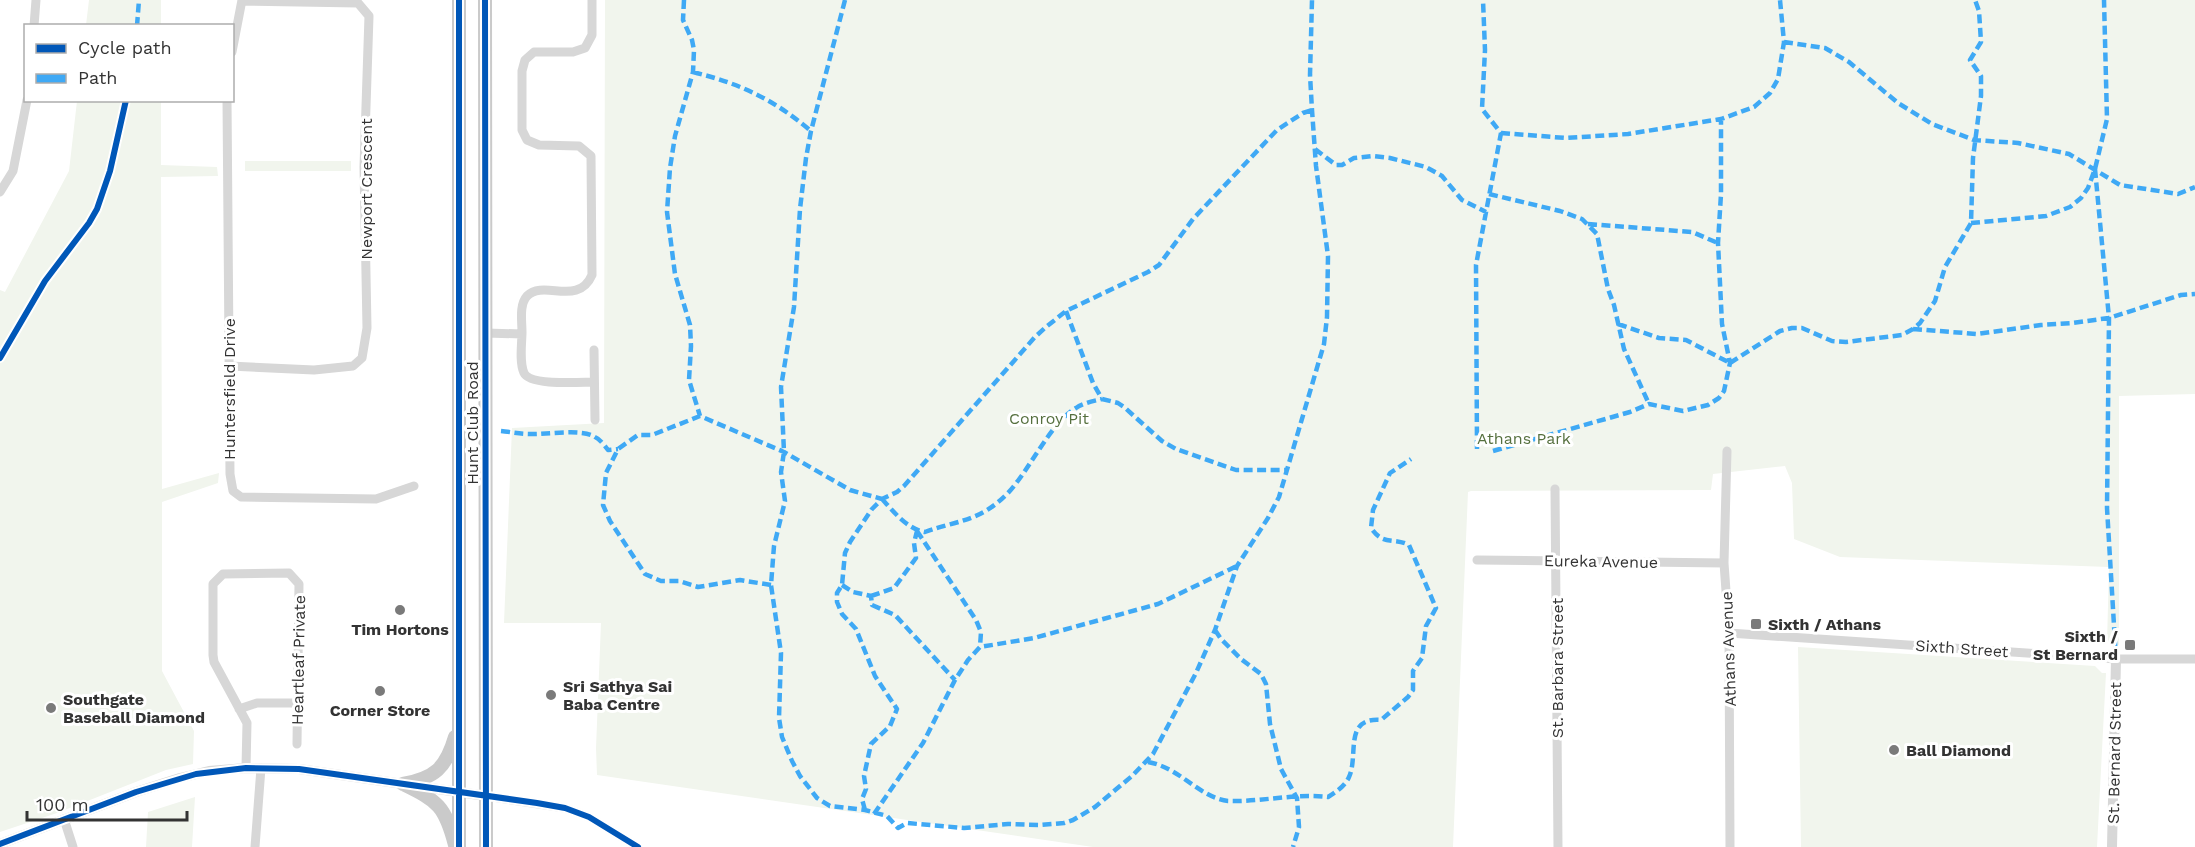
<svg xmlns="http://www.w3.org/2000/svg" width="2195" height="847" font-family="'Work Sans',sans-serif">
	<rect width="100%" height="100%" fill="#fff"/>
	<path fill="#f1f5ed" d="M89,0H161V25H86Z
		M605,0H2195V394L2119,396V645L2107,643L2109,567L1840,557L1794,539L1792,483L1785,466L1713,474L1711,490L1471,491L1468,492L1453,847H1093L597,775L596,748L601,623H504L512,428L604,423Z
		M77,101H161V165L217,167L218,176L161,177L162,489L219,473L218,483L162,502V671L194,731L193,764L166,770L57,813L0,832V290L5,292L69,171Z
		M245,161H351V171H245Z
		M1798,647L2095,666L2102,673H2106L2097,847H1801Z
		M195,797L192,847H146L148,812Z"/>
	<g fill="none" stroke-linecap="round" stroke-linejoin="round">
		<path stroke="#d7d7d7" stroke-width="9" d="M592,0V35L585,48L573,52H534L525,60L522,71V130L527,140L539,145L579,146L591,156L592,275C578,307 544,279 527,296C519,305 522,321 522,332C522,343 519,362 524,373C530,386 580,382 594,382
			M34,26L36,0
			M232,52L242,0
			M227,100L230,474L233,491L241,497L376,499L414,486
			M0,192L13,171L27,100
			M486,333L522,334
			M594,350L595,420
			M229,366L314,370L353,366L362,358L367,328L364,167L369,16L358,3L242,1
			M1727,451L1724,563L1729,633L1730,847
			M1555,489L1558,847
			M1477,560L1724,563
			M1729,633L2116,659H2195
			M239,709L257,703H299
			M246,768L247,723L214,662L213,655V584L223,574L289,573L299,584L297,744
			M486,796L565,808L589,817L638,847
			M64,819L73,847
			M255,847L261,768"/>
		<path stroke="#d7d7d7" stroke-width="10" d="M0,844L136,792L180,778L209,771L246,768L299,769L486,796
			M2112,847L2116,659"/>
		<path stroke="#cacaca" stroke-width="14" d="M459,0V847
			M485,0L486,847
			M403,784C435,778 446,768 455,737
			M403,784C438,801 445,806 455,845"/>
		<path stroke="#3fa9f5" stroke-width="4.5" stroke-dasharray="9 4.5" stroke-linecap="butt" d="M684,0L683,20L692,40L694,50L693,72L675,136L670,168L667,212L675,274L690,325L691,346L689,380L700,416
			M845,0L811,131L806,158L800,209L794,307L781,387L784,452L781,472L785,501L774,546L771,585L781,653L779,718L782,737L792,761L800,776L817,798L830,806L865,810L887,816L898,828L907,823L964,828L1008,824L1040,825L1064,823L1073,820L1095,807L1132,776L1153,754L1196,673L1215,630L1237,566L1268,518L1279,497L1324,344L1327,317L1328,256L1316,166L1312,110L1310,75L1312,0
			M137,26L139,0
			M1784,42L1825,48L1849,62L1898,103L1932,124L1974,140L2018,143L2069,154L2120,185L2178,194L2195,187
			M693,72C741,84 773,99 811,131
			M1501,133L1566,138L1628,134L1721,119L1754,107L1770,93L1778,79L1784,42L1780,0
			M1315,149L1336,165H1342L1354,158L1372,156L1390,158L1426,167L1442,176L1462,200L1486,212
			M2095,169L2109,318L2107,508L2116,659
			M1489,194L1560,211L1582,219L1597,234L1608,289L1614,305L1624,349L1649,404
			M1971,223L2046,216L2070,207L2081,198L2088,188L2095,169L2107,119L2104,0
			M1588,224L1692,232L1718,243
			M1066,311L1093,383L1102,399
			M1618,324L1659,338L1686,340L1730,363
			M1913,329L1977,334L2041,325L2072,323L2109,318L2181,295L2195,294
			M1730,363L1780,331L1792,328H1802L1832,341L1846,342L1902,335L1913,329L1920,323L1935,301L1945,267L1971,223L1973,158L1981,96V76L1970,60L1981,42L1979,11L1975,0
			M1102,399L1118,403L1124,407L1162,441L1176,449L1236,470H1287
			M501,431C511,432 520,434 530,434C546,435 582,428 595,437C600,439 605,446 608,450L618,449
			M1477,449L1476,265L1501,133L1482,109L1485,50L1483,0
			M1493,451L1630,412L1649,404L1683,411L1708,405L1719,398L1724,391L1730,363L1722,324L1718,243L1721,194V119
			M882,499C894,512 907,529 925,532C958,520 979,522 1007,494C1030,470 1050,423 1076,408C1083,403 1094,401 1102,399
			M917,531L976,620L981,632L980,647
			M771,585L740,580L698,587L679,581H661L645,574L610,521L603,505L606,473L618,449L638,435H652L700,416L784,452L850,490L882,499
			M842,585L853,592L871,596L872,605L895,615L955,680
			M871,596L894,588L916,558L914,543L917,531
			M1215,630L1221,639L1241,659L1261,674L1266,684L1270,724L1281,769L1297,798L1299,827L1293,847
			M1148,762C1181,768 1198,797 1228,801C1262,802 1296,793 1328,797C1336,792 1345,786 1349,777C1359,755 1343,717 1381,720L1408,697L1413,690V671L1422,658L1426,626L1436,608L1409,545C1393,537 1383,546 1371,528L1373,510L1390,473L1411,459
			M865,810L862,799L866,789L864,776L871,744L890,726L897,709L875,676L856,629L842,614L837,602V593L842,585L845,553L850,542L872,509L882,499L897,492L904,486L1035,337L1046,327L1066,311L1148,272L1159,265L1193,219L1277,130L1303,113L1312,110
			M874,814L923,743L955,680L968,660L980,647L1034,638L1158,604L1237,566"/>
		<g stroke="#fff" stroke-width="10">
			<path id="cycleway" d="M459,0V847
				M485,0L486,847
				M0,358L45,281L89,223L97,209L110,171L126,100
				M0,844L136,792L196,774L246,768L299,769L537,803L565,808L589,817L638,847"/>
		</g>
		<use href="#cycleway" stroke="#0057b8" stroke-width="6"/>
	</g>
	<g fill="#7a7a7a" stroke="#fff" stroke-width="2">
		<circle cx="400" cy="610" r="6"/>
		<rect x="1750" y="618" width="12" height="12" rx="3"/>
		<rect x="2124" y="639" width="12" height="12" rx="3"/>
		<circle cx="380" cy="691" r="6"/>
		<circle cx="551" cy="695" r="6"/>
		<circle cx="51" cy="708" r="6"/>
		<circle cx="1894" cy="750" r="6"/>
	</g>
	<g text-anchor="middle" stroke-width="6" stroke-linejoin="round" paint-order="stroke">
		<g font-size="16" fill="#333" stroke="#fff">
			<text transform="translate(366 189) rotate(-90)" y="6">Newport Crescent</text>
			<text transform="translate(229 389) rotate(-90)" y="6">Huntersfield Drive</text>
			<text transform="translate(472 423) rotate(-90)" y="6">Hunt Club Road</text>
			<text transform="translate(1601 561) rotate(1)" y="6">Eureka Avenue</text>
			<text transform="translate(1962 648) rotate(4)" y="6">Sixth Street</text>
			<text transform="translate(1728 649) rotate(-92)" y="6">Athans Avenue</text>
			<text transform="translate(298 660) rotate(-89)" y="6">Heartleaf Private</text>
			<text transform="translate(1557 668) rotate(-90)" y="6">St. Barbara Street</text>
			<text transform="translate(2114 753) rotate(-89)" y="6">St. Bernard Street</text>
		</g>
		<g font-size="16" fill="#56703f" stroke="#fff">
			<text x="1049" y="424">Conroy Pit</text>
			<text x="1524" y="444">Athans Park</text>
		</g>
		<g font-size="16" font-weight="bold" fill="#333" stroke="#fff" text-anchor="start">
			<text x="1768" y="630">Sixth / Athans</text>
			<text x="400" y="635" text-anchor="middle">Tim Hortons</text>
			<text x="2118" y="642" text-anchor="end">Sixth /<tspan x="2118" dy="18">St Bernard</tspan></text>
			<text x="563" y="692">Sri Sathya Sai<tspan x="563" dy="18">Baba Centre</tspan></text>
			<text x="63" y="705">Southgate<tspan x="63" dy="18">Baseball Diamond</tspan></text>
			<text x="380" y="716" text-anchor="middle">Corner Store</text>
			<text x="1906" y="756">Ball Diamond</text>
		</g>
	</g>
	<rect x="24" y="24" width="210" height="78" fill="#ffffff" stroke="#adadad" stroke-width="1.5"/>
	<rect x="36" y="44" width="30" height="9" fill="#0057b8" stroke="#adadad" stroke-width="1.5"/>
	<text x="78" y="54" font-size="18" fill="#333333">Cycle path</text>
	<rect x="36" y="74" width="30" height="9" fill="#3fa9f5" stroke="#adadad" stroke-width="1.5"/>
	<text x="78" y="84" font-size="18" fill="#333333">Path</text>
	<path d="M27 811v9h160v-9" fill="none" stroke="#333333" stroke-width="3"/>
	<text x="36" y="811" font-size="18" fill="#333333" stroke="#ffffff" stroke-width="4.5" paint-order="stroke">100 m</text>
</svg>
